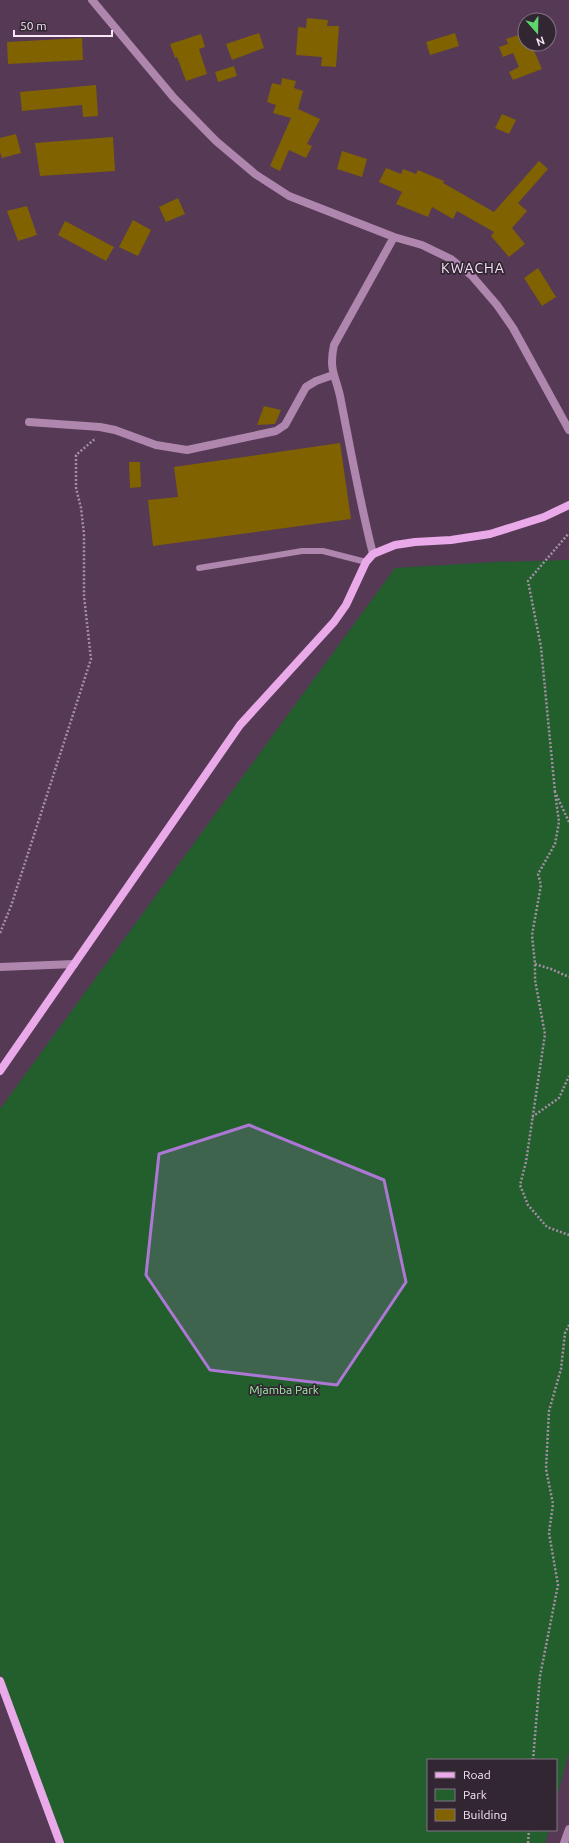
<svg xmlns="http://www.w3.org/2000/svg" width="569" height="1843" font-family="Ubuntu,sans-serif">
	<rect width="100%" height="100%" fill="#553955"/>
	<path fill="#235f2c" d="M569,560V1751L556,1801V1760H428V1830H549L545,1843H59L0,1672V1109L395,568L495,562Z"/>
	<path fill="#816200" d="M307,18L328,20L327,26H339L336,67L321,66L322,57L296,55L298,27L306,28Z
		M259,33L264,48L232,60L226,44Z
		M455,33L459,46L430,55L426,42Z
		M525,33V44H531L542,69L513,80L509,72L519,67L513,53L503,57L499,47L508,44L506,39Z
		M201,34L205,47L199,49L207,74L186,81L177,57L175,58L170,44Z
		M82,38L83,60L8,64L7,42Z
		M234,66L237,76L218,82L215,72Z
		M282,78L296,81L294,88L303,91L298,109L320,119L307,144L312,146L306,158L289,150L280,171L270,166L291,118L273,113L276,105L267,102L272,83L281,85Z
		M96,85L98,116L83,117L82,105L22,111L20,92Z
		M502,114L516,120L509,134L495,128Z
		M16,134L21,153L2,158L0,152V138Z
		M113,137L115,171L40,176L35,143Z
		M342,151L367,159L362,177L337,169Z
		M539,161L548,169L518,203L527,211L512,228L525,244L509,257L491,236L494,232L457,211L453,219L432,207L428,217L396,204L402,192L379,182L386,168L401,174L403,169L416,174L418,170L444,181L443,183L494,212Z
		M178,198L185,214L166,222L159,207Z
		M27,206L37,235L18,241L7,211Z
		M133,220L151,230L138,256L119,247Z
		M65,221L114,247L106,261L58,235Z
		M538,268L556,297L542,306L524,278Z
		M264,406L281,410L275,424L257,425Z
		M340,443L351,519L153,546L148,500L178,497L174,467Z
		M129,462H140L141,487L130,488Z"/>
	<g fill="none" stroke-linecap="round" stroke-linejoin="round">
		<path stroke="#a68ea6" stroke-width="2.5" stroke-dasharray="2 2" stroke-linecap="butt" d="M555,792L541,647L528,581L569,533
			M569,822L555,792L559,822L555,844L538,874L541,885L532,935L535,964V980L545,1034L526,1162L520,1185L528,1205L547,1227L569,1235
			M0,933L11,906L91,659L84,596V534L81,508L76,488V455L96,438
			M535,964L551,969L569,977
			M532,1117L559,1098L569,1076
			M533,1760L540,1676L558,1585L549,1533L553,1504L546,1469L549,1411L561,1369L565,1333L569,1325
			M528,1843L529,1830"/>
		<path stroke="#af86ae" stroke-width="6" d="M199,568L302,551H323L366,562"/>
		<path stroke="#af86ae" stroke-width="8" d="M92,0L174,98L216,141L255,174L289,196L394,237L422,245L451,259L472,276L497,305L513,328L569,430
			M29,422L100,427L115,430L156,445L187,450L276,431L285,425L306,387L316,381L333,375
			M373,554C360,503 351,452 341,401C337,377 328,372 334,345L394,237
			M0,967L74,964
			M564,1843L569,1829"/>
		<path stroke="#eaaaea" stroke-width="8" d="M0,1071L240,725L334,622L346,605L366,562L373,554L395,545L415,542L451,540L490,534L544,517L569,505
			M0,1681L60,1843"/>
	</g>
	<path fill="#ad77d6" fill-opacity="0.2" stroke="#ad77d6" stroke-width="3" stroke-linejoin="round" d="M249,1125L384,1180L406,1282L337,1385L210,1370L146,1275L159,1154Z"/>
	<g text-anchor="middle" stroke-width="3.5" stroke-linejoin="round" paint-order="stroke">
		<g font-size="12" fill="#99efa1" stroke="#332633">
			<text x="284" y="1394">Mjamba Park</text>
		</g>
		<g font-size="14" letter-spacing="1" fill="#f9e7f9" stroke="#332633">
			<text x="473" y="273">KWACHA</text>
		</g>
	</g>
	<rect x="427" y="1759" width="130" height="72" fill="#332633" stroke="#827382"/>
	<rect x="435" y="1772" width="20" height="6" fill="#eaaaea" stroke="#827382"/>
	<text x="463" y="1779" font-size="12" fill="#f9e7f9">Road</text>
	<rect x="435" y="1789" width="20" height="12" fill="#235f2c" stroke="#827382"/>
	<text x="463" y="1799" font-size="12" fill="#f9e7f9">Park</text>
	<rect x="435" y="1809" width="20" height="12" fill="#816200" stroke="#827382"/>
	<text x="463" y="1819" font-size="12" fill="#f9e7f9">Building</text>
	<g transform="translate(537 32) rotate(160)"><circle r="19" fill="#332633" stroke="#827382"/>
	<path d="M0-3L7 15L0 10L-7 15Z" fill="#5cd56d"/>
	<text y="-6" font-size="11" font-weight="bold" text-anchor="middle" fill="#f9e7f9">N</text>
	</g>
	<path d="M14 30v6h98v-6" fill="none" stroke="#f9e7f9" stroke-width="2"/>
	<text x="20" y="30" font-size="12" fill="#f9e7f9" stroke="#332633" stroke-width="3" paint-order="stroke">50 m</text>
</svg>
